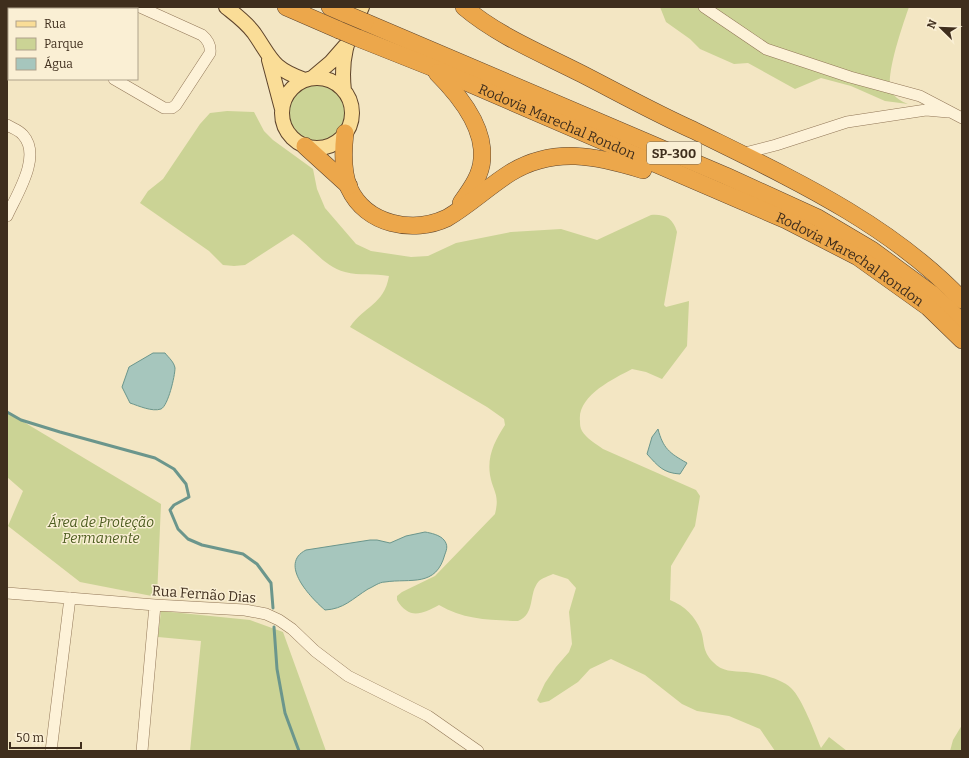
<svg xmlns="http://www.w3.org/2000/svg" width="969" height="758" font-family="Bitter,serif">
	<rect width="100%" height="100%" fill="#f3e6c3"/>
	<path fill="#cbd395" d="M660,7H909C903,24 885,76 891,91C894,97 902,102 908,104L885,101L851,86L821,78L795,89L748,63L734,64L700,49L690,39L666,22Z
		M286 113a30 30 0 1 1 60 0a30 30 0 1 1-60 0Z
		M227,111L254,112L264,131L273,140L313,169L317,189L325,208L356,244L371,251L411,257L428,256L456,243L511,232L561,229L597,240L651,215C665,214 673,218 677,232L664,305L666,307L689,301L687,346L662,379L646,372L632,369C613,379 577,396 580,421C580,424 580,428 582,431C586,438 596,444 603,449L696,490L700,496L695,526L671,566L670,600C685,606 695,616 701,631C705,643 702,651 713,662C722,672 733,671 746,672C758,673 782,679 791,688C802,698 815,733 821,748L829,737L847,751H775L760,729L729,716L697,711L682,704L645,675L611,659L590,669L578,682L549,701L540,703L537,700L545,683L556,667L569,652L572,644L569,612L576,588L568,579L553,574C549,576 542,578 539,581C528,593 536,614 518,621C490,620 464,620 439,605C422,614 409,620 397,600V596L402,592L435,576L495,514C500,494 493,492 490,475C487,455 495,441 505,425L504,419L487,407L350,327C364,306 384,305 389,276C374,273 360,276 345,272C323,266 311,246 293,234L245,265L234,266L223,265L209,251L140,203L148,191L163,179L200,124L210,113Z
		M7,412L161,504L157,597L80,582L8,526L23,491L7,477Z
		M161,611L250,620L283,632L326,751H190L201,641L158,637Z
		M962,725V751H950L953,740Z"/>
	<path fill="#a6c6bd" stroke="#6b968c" d="M153,353H165C169,358 174,362 175,368C175,376 168,406 161,409C152,412 139,406 130,403L122,387L129,367Z
		M658,429C663,448 669,453 687,463L680,474C663,473 658,466 647,454L652,437Z
		M425,532C431,533 440,535 444,540C448,545 447,549 445,554C436,588 411,578 385,582C379,582 373,587 368,589C352,599 344,609 325,610C311,598 278,564 306,550L370,540H377L390,543L406,536Z"/>
	<g fill="none" stroke-linecap="round" stroke-linejoin="round">
		<path stroke="#6b968c" stroke-width="3" d="M7,412L21,420L60,432L155,458L174,469L186,484L189,497L174,505L170,510L178,529L188,539L202,545L243,554L257,564L271,583L273,608
			M274,627L277,669L285,713L299,751"/>
		<g stroke="#917657" stroke-width="12">
			<path id="minor" d="M704,7L766,49L850,77L920,96L962,118
				M7,18L9,19
				M114,79L164,108H172L176,105L210,53C211,45 208,40 202,35L140,7
				M7,125C12,128 19,130 23,135C42,156 17,194 7,216
				M741,154L776,145L847,122L926,110L948,112
				M7,593L155,605L245,610L266,614L279,620L292,629L315,651L348,676L428,716L478,751
				M51,751L70,598
				M142,751L155,605"/>
		</g>
		<g stroke="#5e442c" stroke-width="16">
			<path id="major" d="M226,7C236,15 246,22 254,33C272,59 271,68 305,80
				M269,60L282,109
				M312,78L331,62L345,46
				M282 113a35 35 0 1 1 70 0a35 35 0 1 1-70 0Z
				M344,91C340,55 348,39 362,7"/>
		</g>
		<g stroke="#5e442c" stroke-width="18">
			<g id="highway">
				<path d="M286,7L339,30"/>
				<path d="M330,7L346,14"/>
				<path d="M464,7C498,36 543,54 582,74C619,93 655,113 693,130C788,177 888,222 962,300"/>
				<path d="M365,22L726,176L818,218L872,250L932,294L962,322"/>
				<path id="s1" d="M358,38L431,67L786,220L858,257L928,307L962,340"/>
				<path d="M437,73C458,94 485,126 482,159C481,176 470,190 461,203"/>
				<path d="M345,133C343,151 342,171 349,188C366,225 413,234 447,218C469,205 488,187 510,173C554,146 597,156 643,170"/>
				<path d="M305,146L349,186"/>
			</g>
		</g>
		<use href="#minor" stroke="#fdf2d8" stroke-width="11"/>
		<use href="#major" stroke="#fadd97" stroke-width="14"/>
		<use href="#highway" stroke="#eca74b" stroke-width="17"/>
		<g stroke="#5e442c" stroke-width="18" stroke-linecap="butt">
			<path id="highway-bridge" d="M346,14L365,22
				M339,30L358,38"/>
		</g>
		<use href="#highway-bridge" stroke="#eca74b" stroke-width="17"/>
	</g>
	<g text-anchor="middle" stroke-width="3" stroke-linejoin="round" paint-order="stroke">
		<rect fill="#faefd4" stroke="#776854" stroke-width="1" x="647" y="142" width="54" height="22" rx="3"/>
		<g font-size="13" font-weight="bold" fill="#3f2e1d">
			<text x="674" y="158">SP-300</text>
		</g>
		<g font-size="14" fill="#3f2e1d" stroke="#faefd4">
			<text dy="5" stroke="none"><textPath href="#s1" startOffset="216">Rodovia Marechal Rondon</textPath></text>
			<text dy="5" stroke="none"><textPath href="#s1" startOffset="540">Rodovia Marechal Rondon</textPath></text>
			<text transform="translate(204 594) rotate(4)" y="5">Rua Fernão Dias</text>
		</g>
		<g font-size="14" font-style="italic" fill="#4e5e21" stroke="#faefd4">
			<text x="101" y="527">Área de Proteção<tspan x="101" dy="16">Permanente</tspan></text>
		</g>
	</g>
	<rect width="969" height="758" fill="none" stroke="#3f2e1d" stroke-width="16"/>
	<rect x="8" y="8" width="130" height="72" fill="#faefd4" stroke="#afa28b"/>
	<rect x="16" y="21" width="20" height="6" fill="#fadd97" stroke="#afa28b"/>
	<text x="44" y="28" font-size="12" fill="#3f2e1d">Rua</text>
	<rect x="16" y="38" width="20" height="12" fill="#cbd395" stroke="#afa28b"/>
	<text x="44" y="48" font-size="12" fill="#3f2e1d">Parque</text>
	<rect x="16" y="58" width="20" height="12" fill="#a6c6bd" stroke="#afa28b"/>
	<text x="44" y="68" font-size="12" fill="#3f2e1d">Água</text>
	<g transform="translate(941 28) rotate(293)" stroke="#faefd4" stroke-width="3" paint-order="stroke">
	<path d="M0-3L7 15L0 10L-7 15Z" fill="#3f2e1d"/>
	<text y="-6" font-size="11" font-weight="bold" text-anchor="middle" fill="#3f2e1d">N</text>
	</g>
	<path d="M10 742v6h71v-6" fill="none" stroke="#3f2e1d" stroke-width="2"/>
	<text x="16" y="742" font-size="12" fill="#3f2e1d" stroke="#faefd4" stroke-width="3" paint-order="stroke">50 m</text>
</svg>
